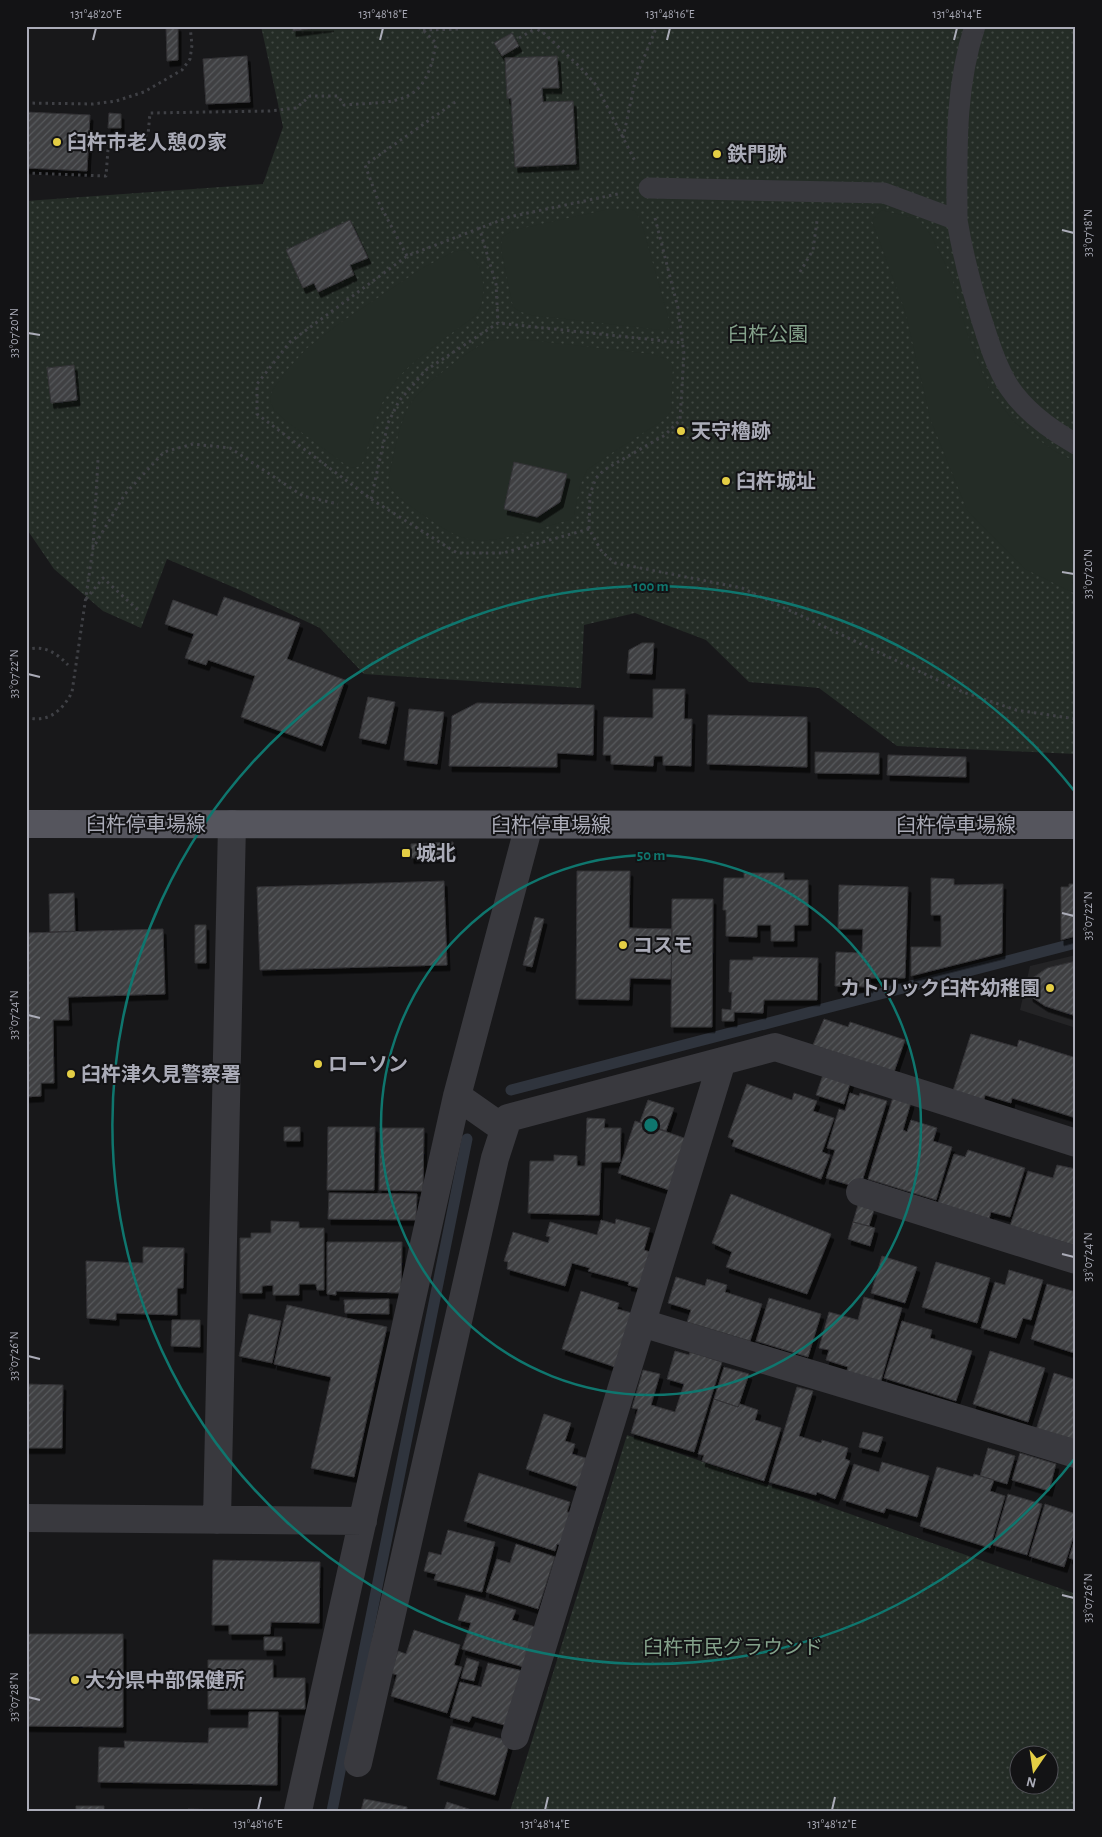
<svg xmlns="http://www.w3.org/2000/svg" width="1102" height="1837" font-family="'Alegreya Sans','Noto Sans JP',sans-serif">
	<defs>
		<pattern id="park-dots" width="8" height="8" patternUnits="userSpaceOnUse" patternTransform="scale(1.25)"><rect width="8" height="8" fill="#242c26"/><path d="M2 2h.1M6 6h.1" fill="none" stroke="#414843" stroke-width="1.8" stroke-linecap="round"/></pattern>
		<pattern id="building-hatch" width="6" height="6" patternUnits="userSpaceOnUse" patternTransform="scale(1.25)"><rect width="6" height="6" fill="#3f4043"/><path d="M-1 1l2-2M0 6l6-6M5 7l2-2" fill="none" stroke="#58595c"/></pattern>
		<filter id="shadow"><feDropShadow dx="3" dy="5.5" stdDeviation="0" flood-color="#0009"/></filter>
	</defs>
	<rect width="100%" height="100%" fill="#18181a"/>
	<path fill="#242426" d="M1076,955V1028L1020,1010L1030,966Z"/>
	<path fill="url(#park-dots)" fill-rule="evenodd" d="M261,26H1076V754L897,746L819,688L749,682L706,640L635,613L584,625L581,688L364,674L320,628L240,590L167,559L141,628L103,611L54,569L26,528V201L263,184L283,127Z
		M627,1435L1076,1594V1811H510ZM1020,1754H1050V1784H1020Z"/>
	<path fill="#242c26" d="M630,209L635,211L641,221L671,327L666,330H660C629,326 597,323 566,319C549,317 527,318 513,307L501,249L502,237L514,230L605,210Z
		M881,210L919,219L932,237L952,278L967,333L989,389L1014,422L1053,450L1076,462V594L1025,569L967,510L931,421L905,311L872,221Z
		M464,250C482,260 487,287 481,305C480,309 477,313 475,316C449,336 408,361 390,389C378,407 370,436 365,458L360,466L353,468L346,465L286,421L274,410L270,400L272,391L287,370L306,349L340,323L421,269L453,252Z
		M501,339H521L651,354L667,359L673,365L671,411L665,419L604,458L587,470L580,486L574,515L569,520C539,528 492,548 461,537C448,532 436,524 425,516C409,505 399,500 388,484C391,466 400,420 409,406C421,386 465,353 486,342C491,340 497,340 501,339Z"/>
	<g fill="none" stroke-linecap="round" stroke-linejoin="round">
		<path stroke="#2f343d" stroke-width="11" d="M511,1090L1076,943
			M332,1811L467,1139"/>
	</g>
	<path fill="url(#building-hatch)" stroke="#333235" filter="url(#shadow)" d="M166,26H178V60L167,61Z
		M293,26H331L293,31Z
		M512,33L519,46L502,56L494,43Z
		M247,56L250,102L206,104L203,59Z
		M557,56L559,88H542L543,102L573,101L576,164L515,167L511,98L507,99L505,58Z
		M26,112L90,115L87,171L26,168Z
		M109,113L121,114V128H108Z
		M350,220L368,258L350,265L354,275L318,292L314,283L303,288L286,250Z
		M74,365L77,400L51,403L47,368Z
		M514,462L567,474L560,502L537,517L504,509Z
		M224,597L300,623L287,659L345,680L322,746L241,717L255,676L208,660L206,665L185,658L194,634L165,624L173,600L217,616Z
		M642,643H654L652,674L627,673L629,650Z
		M653,689H685L684,719H692L691,766L663,765V756H654L653,766L611,764V755H603L604,717L653,718Z
		M368,697L395,702L386,744L359,738Z
		M477,703L594,705L593,755L557,753V767L449,766L452,716Z
		M409,709L444,712L437,764L404,760Z
		M708,715L807,717V767L707,764Z
		M815,752L879,753V774L815,773Z
		M888,755L966,757V777L887,775Z
		M453,842L454,856L411,858V844Z
		M577,871H630L629,928L672,929L671,979L630,978L629,1000L576,999Z
		M744,873H784V880H808V925H794V941H771V925H757V937L726,936V910H723L724,878H744Z
		M931,878L954,879V885L1003,884L1002,953L911,976V947H941V915H931Z
		M444,881L447,965L260,970L257,887Z
		M1069,884H1076V936L1061,940V887H1069Z
		M839,885L908,887L905,978H870V987L835,986L836,952L862,953L863,929H838Z
		M74,893L75,931L50,932L49,894Z
		M672,899H713L712,1027H671Z
		M535,917L544,919L532,967L523,965Z
		M195,925H206V963H195Z
		M163,929L165,994L68,997L69,1020H53L54,1083H41V1096L26,1097V933Z
		M753,957L818,958L817,1000H764L763,1013L734,1012V1021H722V1009L731,1010L732,992H729L730,960H753Z
		M1076,961V1016L1045,1006L1030,996L1031,979L1047,968Z
		M824,1019L848,1027L850,1022L905,1040L894,1072L813,1045Z
		M971,1034L1017,1047L1019,1040L1076,1058V1118L1012,1098L1011,1103L985,1095L983,1103L952,1094Z
		M824,1072L851,1080L844,1104L816,1095Z
		M747,1084L792,1100L794,1093L817,1101L813,1111L834,1118L822,1152L830,1155L821,1179L732,1146L734,1140L728,1137Z
		M850,1093L859,1096L860,1093L887,1101L860,1188L826,1178L835,1150L827,1148L839,1109L845,1111Z
		M893,1097L911,1102L903,1130L907,1132L911,1120L937,1128L933,1141L952,1147L936,1200L868,1179Z
		M648,1100L674,1108L666,1131L640,1122Z
		M587,1118L605,1119L604,1128H621L620,1162H601L599,1215L528,1213L530,1161H554V1155L577,1156V1166H585Z
		M635,1121L687,1139L669,1190L618,1173Z
		M284,1127H300V1141H284Z
		M328,1127H375L374,1190H327Z
		M380,1128H424L423,1191L379,1190Z
		M968,1150L1025,1168L1010,1217L991,1212L989,1219L938,1203L954,1154L965,1157Z
		M1057,1165L1076,1169V1182L1074,1187L1076,1188V1246L1010,1226L1028,1171L1053,1178Z
		M329,1193L417,1194L416,1220L328,1219Z
		M731,1194L831,1234L807,1294L726,1267L732,1252L712,1243Z
		M858,1205L874,1210L869,1226L853,1222Z
		M616,1219L650,1228L644,1250L650,1252L640,1288L628,1285L629,1282L588,1271L590,1268L572,1263L565,1286L507,1269L508,1262L504,1261L513,1232L548,1243L550,1237L546,1236L550,1222L597,1235L601,1220L615,1224Z
		M271,1221L299,1222V1228H324V1290H317L316,1284H299V1295H273V1285L262,1286V1293H240V1238H251V1233H271Z
		M853,1222L875,1228L870,1246L848,1239Z
		M327,1242H402L401,1293L336,1291V1295L327,1294Z
		M143,1247L184,1248L183,1288H177V1315L116,1313V1320L87,1318L86,1261L143,1263Z
		M882,1256L917,1267L905,1303L871,1293Z
		M936,1262L990,1278L977,1323L922,1307Z
		M1009,1270L1043,1280L1031,1320L1023,1318L1016,1338L981,1328L995,1282L1005,1285Z
		M676,1277L705,1286L707,1279L727,1285L725,1292L762,1304L750,1341L687,1322L691,1310L668,1303Z
		M1047,1284L1076,1292L1074,1353L1031,1339Z
		M581,1291L619,1303L617,1309L632,1313L615,1367L562,1349Z
		M864,1297L902,1308L880,1384L846,1374L848,1367L826,1360L829,1350L819,1348L829,1312L858,1320Z
		M769,1298L821,1314L808,1357L756,1341Z
		M389,1299V1314L345,1313L344,1300Z
		M287,1305L387,1327L354,1477L311,1468L331,1377L274,1364Z
		M249,1314L281,1321L272,1363L239,1356Z
		M172,1320H200V1347L171,1346Z
		M902,1321L932,1330L930,1338L972,1351L956,1401L884,1378Z
		M675,1351L689,1355L690,1352L722,1362L694,1452L631,1433L638,1409L632,1408L643,1370L660,1374L651,1405L675,1412L684,1384L667,1379Z
		M990,1351L1045,1368L1028,1422L973,1404Z
		M724,1367L749,1374L738,1407L714,1399Z
		M1054,1373L1076,1380V1442L1036,1430Z
		M26,1384L63,1385L62,1448H26Z
		M797,1387L813,1391L799,1436L821,1443L822,1440L848,1448L845,1459L850,1461L835,1499L817,1492L816,1495L769,1482Z
		M714,1399L738,1407L740,1404L758,1410L755,1420L781,1428L764,1481L702,1461L704,1455L698,1454Z
		M544,1414L571,1423L565,1441L575,1444L572,1454L589,1459L579,1487L526,1469Z
		M863,1432L883,1437L878,1452L859,1447Z
		M988,1448L1015,1456L1007,1484L980,1476Z
		M1020,1453L1056,1464L1049,1491L1012,1480Z
		M882,1462L929,1476L917,1517L886,1508L884,1513L843,1500L854,1464L879,1472Z
		M937,1467L973,1477L974,1474L994,1480L990,1491L1005,1496L990,1548L920,1526Z
		M479,1473L570,1502L567,1512L572,1513L562,1545L557,1544L555,1551L464,1521Z
		M1008,1494L1042,1504L1027,1555L993,1545Z
		M1045,1504L1076,1514V1528L1064,1567L1029,1556Z
		M448,1530L495,1542L482,1592L434,1580L436,1574L424,1571L429,1552L441,1555Z
		M1076,1535V1560L1069,1558Z
		M516,1544L555,1557L538,1609L486,1592L497,1559L510,1563Z
		M213,1560L320,1562L319,1623L271,1622L270,1634H229V1625H212Z
		M466,1595L516,1610L512,1620L539,1628L527,1668L462,1649L471,1623L458,1620Z
		M414,1630L460,1645L454,1665L462,1667L447,1713L391,1696L397,1675L391,1673L398,1651L406,1654Z
		M26,1634H123V1727L26,1726Z
		M264,1637H282V1650H264Z
		M467,1658L479,1662L474,1681L461,1678Z
		M208,1660H273V1678H305V1709H208Z
		M488,1663L523,1671L508,1726L472,1716L469,1722L450,1717L460,1682L481,1687Z
		M249,1712H278L277,1785L98,1782L99,1747L125,1748L124,1741L208,1743L209,1728H248Z
		M451,1726L510,1741L495,1795L437,1779Z
		M364,1799L407,1807V1811H361Z
		M447,1802L475,1811H444Z
		M76,1806H104V1811H76Z
		M188,1809L257,1811H188Z"/>
	<g fill="none" stroke-linecap="round" stroke-linejoin="round">
		<path stroke="#3f4045" stroke-width="3" stroke-dasharray="2.5 4" stroke-linecap="butt" d="M532,26L545,34L581,68L596,85L636,163
			M423,30L459,29L461,26
			M519,38L535,29
			M26,103L93,104L116,101L144,92L182,70L190,59L192,45L190,26
			M623,138L636,77L657,26
			M26,173L106,176L109,136L148,135L150,113L270,111L296,108L310,96H338L344,105C398,101 426,107 436,43L422,29L415,26
			M655,218L678,308L684,354L680,420L665,435L604,470L596,478L590,494L589,529L602,552L615,563L742,588L963,692L1016,710L1076,719
			M479,227L496,284L498,323
			M407,256L379,203L365,165L458,100
			M800,272L813,250L817,221
			M371,499L388,423L399,401L426,370L498,323L683,343
			M589,529L503,553H457L371,499L257,414V384L290,342L407,256L509,217L622,193
			M93,547L98,460
			M86,599L103,578L139,611
			M26,650C43,644 57,653 68,665
			M26,717C48,724 63,710 72,692L93,548L125,494L164,452L193,444L230,448L303,496L338,504"/>
		<path stroke="#39393e" stroke-width="21" d="M649,188L884,193L957,220C963,256 972,290 983,324C990,346 997,368 1009,387C1025,411 1051,430 1076,444
			M957,220C957,155 954,89 975,26"/>
		<path stroke="#39393e" stroke-width="28" d="M457,1096L504,1129
			M860,1192L1076,1260
			M642,1323L1076,1454
			M26,1518L363,1521
			M217,1520L232,824
			M515,1736L722,1061
			M358,1763L495,1158L508,1118L775,1047L1076,1143
			M298,1811L457,1096L529,825"/>
		<path stroke="#55555d" stroke-width="28" d="M26,824L1076,825"/>
	</g>
	<path fill="none" stroke="#abacb8" stroke-width="2" d="M93,40L96,28M380,40L383,28M667,40L670,28M954,40L957,28M1062,230L1074,233M28,333L40,335M1062,572L1074,574M28,674L40,677M1062,913L1074,916M28,1015L40,1018M1062,1254L1074,1257M28,1356L40,1359M1062,1595L1074,1598M28,1697L40,1700M258,1810L261,1797M545,1810L548,1797M832,1810L835,1797"/>
	<g fill="none" stroke="#0f766e" stroke-width="2.5">
		<circle cx="651" cy="1125" r="270"/>
		<path d="M1076 1457A539 539 0 1 1 1076 793"/>
	</g>
	<g fill="#e4ce45" stroke="#131315" stroke-width="2">
		<circle cx="57" cy="142" r="5"/>
		<circle cx="717" cy="154" r="5"/>
		<circle cx="681" cy="431" r="5"/>
		<circle cx="726" cy="481" r="5"/>
		<rect x="401" y="848" width="10" height="10" rx="2.5"/>
		<circle cx="623" cy="945" r="5"/>
		<circle cx="1050" cy="988" r="5"/>
		<circle cx="318" cy="1064" r="5"/>
		<circle cx="71" cy="1074" r="5"/>
		<circle cx="75" cy="1680" r="5"/>
	</g>
	<g text-anchor="middle" stroke-width="4" stroke-linejoin="round" paint-order="stroke">
		<g font-size="20" font-weight="bold" fill="#abacb8" stroke="#131315" text-anchor="start">
			<text x="67" y="149">臼杵市老人憩の家</text>
			<text x="727" y="161">鉄門跡</text>
			<text x="691" y="438">天守櫓跡</text>
			<text x="736" y="488">臼杵城址</text>
			<text x="416" y="860">城北</text>
			<text x="633" y="952">コスモ</text>
			<text x="1040" y="995" text-anchor="end">カトリック臼杵幼稚園</text>
			<text x="328" y="1071">ローソン</text>
			<text x="81" y="1081">臼杵津久見警察署</text>
			<text x="85" y="1687">大分県中部保健所</text>
		</g>
		<g font-size="20" fill="#84a28b" stroke="#131315">
			<text x="768" y="341">臼杵公園</text>
			<text x="733" y="1654">臼杵市民グラウンド</text>
		</g>
		<g font-size="20" fill="#abacb8" stroke="#131315">
			<text x="146" y="831">臼杵停車場線</text>
			<text x="551" y="832">臼杵停車場線</text>
			<text x="956" y="832">臼杵停車場線</text>
		</g>
	</g>
	<circle cx="651" cy="1125" r="8" fill="#0f766e" stroke="#131315" stroke-width="2.5"/>
	<g font-size="15" text-anchor="middle" font-weight="bold" fill="#0f766e" stroke="#131315" stroke-width="4" stroke-linejoin="round" paint-order="stroke">
		<text x="651" y="591">100 m</text>
		<text x="651" y="860">50 m</text>
	</g>
	<rect width="1102" height="1837" fill="none" stroke="#131315" stroke-width="55"/>
	<g transform="translate(1034 1770) rotate(193)"><circle r="24" fill="#131315" stroke="#505056"/>
	<path d="M0-4L9 19L0 12L-9 19Z" fill="#e4ce45"/>
	<text y="-8" font-size="14" font-weight="bold" text-anchor="middle" fill="#abacb8">N</text>
	</g>
	<rect x="28" y="28" width="1046" height="1782" fill="none" stroke="#abacb8" stroke-width="2"/>
	<g font-size="12" text-anchor="middle" fill="#abacb8">
		<text x="96" y="18">131°48'20"E</text>
		<text x="383" y="18">131°48'18"E</text>
		<text x="670" y="18">131°48'16"E</text>
		<text x="957" y="18">131°48'14"E</text>
		<text transform="translate(1088 233) rotate(-90)" y="4">33°07'18"N</text>
		<text transform="translate(14 333) rotate(-90)" y="4">33°07'20"N</text>
		<text transform="translate(1088 574) rotate(-90)" y="4">33°07'20"N</text>
		<text transform="translate(14 674) rotate(-90)" y="4">33°07'22"N</text>
		<text transform="translate(1088 916) rotate(-90)" y="4">33°07'22"N</text>
		<text transform="translate(14 1015) rotate(-90)" y="4">33°07'24"N</text>
		<text transform="translate(1088 1257) rotate(-90)" y="4">33°07'24"N</text>
		<text transform="translate(14 1356) rotate(-90)" y="4">33°07'26"N</text>
		<text transform="translate(1088 1598) rotate(-90)" y="4">33°07'26"N</text>
		<text transform="translate(14 1697) rotate(-90)" y="4">33°07'28"N</text>
		<text x="258" y="1828">131°48'16"E</text>
		<text x="545" y="1828">131°48'14"E</text>
		<text x="832" y="1828">131°48'12"E</text>
	</g>
</svg>
